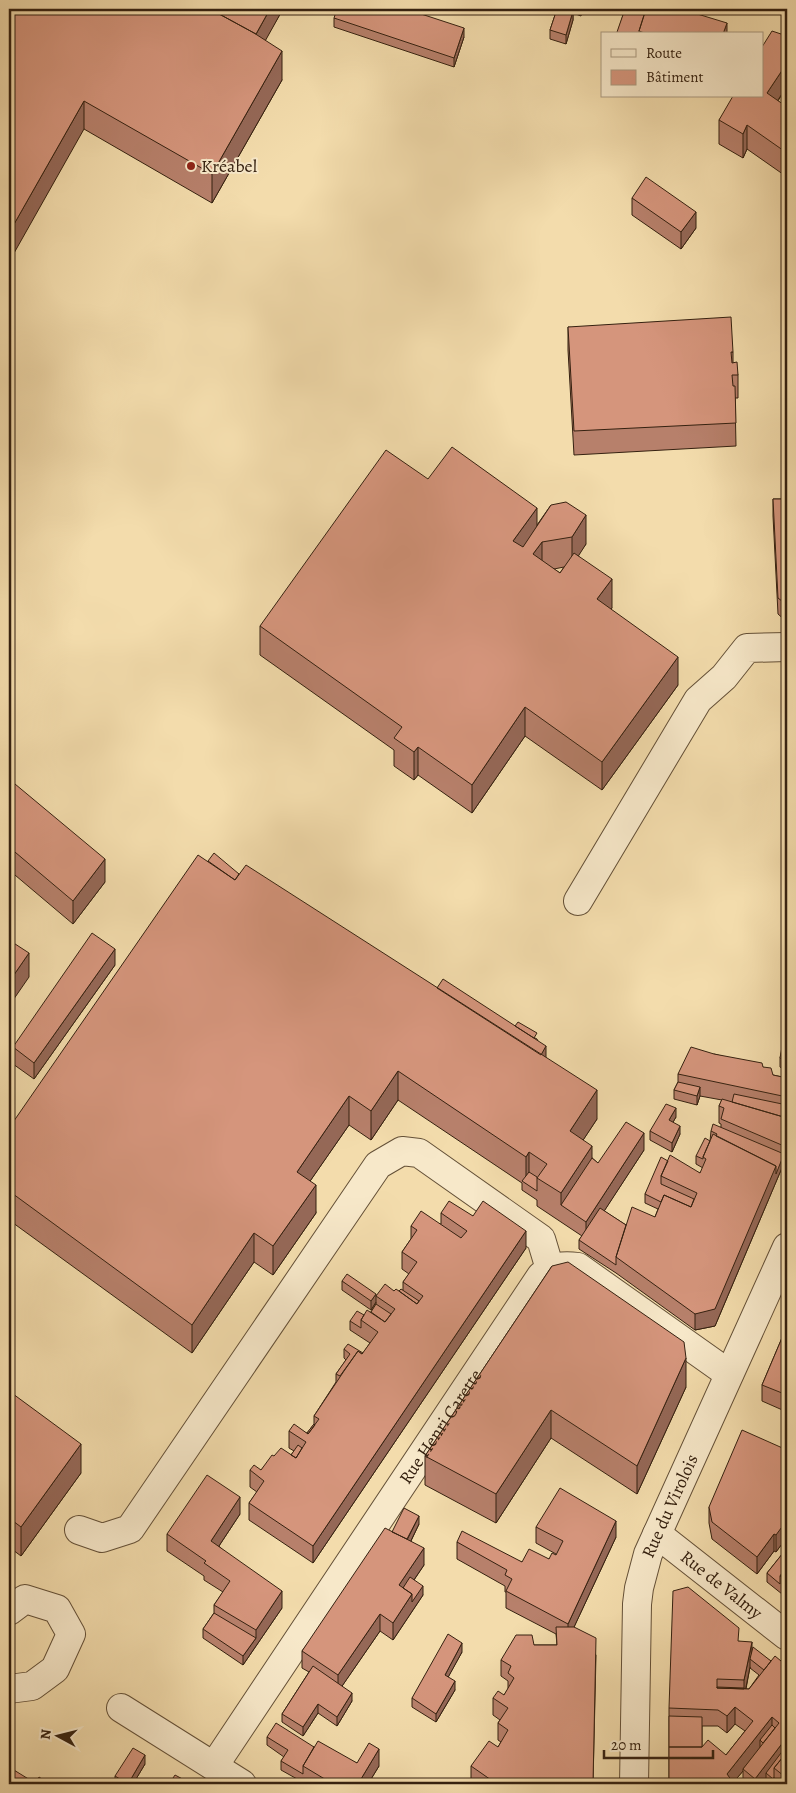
<svg xmlns="http://www.w3.org/2000/svg" width="796" height="1793" font-family="Alegreya,serif">
	<rect width="100%" height="100%" fill="#f3dcac"/>
	<filter id="stains"><feTurbulence type="fractalNoise" baseFrequency=".004" numOctaves="4"/><feColorMatrix values="0 0 0 0 .2 0 0 0 0 .09 0 0 0 0 .02 0 0 0 .5 -.17"/></filter>
	<radialGradient id="worn" r=".72"><stop offset=".6" stop-color="#630" stop-opacity="0"/><stop offset="1" stop-color="#630" stop-opacity=".3"/></radialGradient>
	<g fill="none" stroke-linecap="round" stroke-linejoin="round">
		<g stroke="#645037" stroke-width="30">
			<g id="minor">
				<path d="M578,901L698,700L724,677L747,648L787,647"/>
				<path d="M79,1530L102,1538L130,1529L378,1165L402,1151L419,1153L541,1239L550,1269"/>
				<path id="s1" d="M657,1534L787,1636"/>
				<path d="M9,1611L25,1599L57,1609L71,1634L55,1669L32,1686L9,1689"/>
				<path d="M121,1708L242,1784"/>
				<path id="s2" d="M214,1766L541,1276C553,1266 563,1265 578,1267L729,1374"/>
				<path id="s3" d="M634,1784L637,1604L639,1588L648,1554L787,1247"/>
			</g>
		</g>
		<use href="#minor" stroke="#f7e8c9" stroke-width="28"/>
	</g>
	<path fill="#b7806b" stroke="#352110" fill-rule="evenodd" d="M9,9H283L265,40L282,80L212,203L84,129Z
		M557,9H583L581,16L573,13V20L566,44L550,39V30Z
		M625,9L727,34H617Z
		M334,18L464,37L454,67L334,27Z
		M787,36V86L778,101L787,107V177L747,149L743,158L719,144V120Z
		M632,198L696,228L681,249L632,215Z
		M568,327L733,352V362L738,375V398H735L736,446L574,455L568,350Z
		M428,479L537,525L551,505L586,544L578,555L612,608L611,609L678,685L602,790L525,736L472,813L418,775L414,780L394,766V750L260,655V626ZM564,567L560,573L554,569Z
		M773,499H787V622L778,614L773,516Z
		M787,662V784L782,684V668Z
		M9,779L105,882L73,924L9,870Z
		M208,861L239,874L437,988L537,1039L546,1058L597,1119L583,1140L592,1158L598,1163L644,1150L604,1211L626,1225L655,1217L658,1209L645,1203V1194L668,1161L700,1173L703,1168L696,1164V1156L710,1141L711,1131L721,1127V1124L719,1123V1106L722,1100L700,1096L697,1105L674,1099V1090L678,1082V1074L714,1054L763,1067L773,1075L787,1078V1147L784,1163L715,1326L695,1330L616,1273L579,1249V1240L582,1236L537,1206V1200L522,1190V1183L398,1100L371,1140L349,1125L310,1181L316,1213L273,1275L254,1262L192,1353L9,1220V1128Z
		M115,965L34,1079L13,1064V1047Z
		M787,1031V1072L780,1067V1058Z
		M676,1117L673,1122L680,1134L672,1152L650,1140V1131Z
		M441,1213L473,1216L526,1248L313,1563L249,1520V1503L257,1492L250,1487V1470H261L274,1456L291,1455L294,1451L289,1448V1431L307,1433L314,1424V1416L336,1382V1374L346,1360L344,1358V1349L363,1353L370,1343L350,1330V1321L371,1312L376,1304V1302L371,1310L342,1290V1281L376,1296L394,1291H399L403,1290V1282L409,1274L402,1269V1252L411,1239V1226L441,1224Z
		M552,1266L686,1387L637,1494L551,1438L496,1523L425,1485V1456Z
		M787,1326V1412L762,1401V1385Z
		M9,1391L81,1473L21,1556L9,1547Z
		M787,1450V1537L776,1552L774,1551L757,1574L712,1539L709,1523V1507Z
		M240,1514L219,1546L282,1608L243,1665L203,1638V1629L214,1613V1605L223,1592L204,1580V1576L167,1551V1534Z
		M419,1524L411,1541L424,1565L414,1580L423,1595L393,1640L380,1631L342,1686L352,1701L337,1726L318,1713L303,1736L282,1722V1714L309,1672L302,1668V1651L392,1532Z
		M536,1527L616,1537L574,1627L596,1655L593,1784H473L471,1783V1766L498,1747L501,1742L498,1740V1723L500,1720L493,1715V1698L504,1695L508,1689V1681L501,1676V1660L534,1645H557L556,1634L506,1608V1592H505V1586L457,1559V1542L522,1562L549,1559L556,1555V1554L536,1543Z
		M787,1548V1598L767,1582V1573Z
		M739,1641L752,1651L771,1661L787,1784H769L766,1782L764,1784H743V1771L732,1784H669V1708ZM750,1667V1668L759,1675L749,1689H746ZM735,1724L745,1731L726,1755L702,1747V1726H718L727,1733Z
		M462,1652L448,1677L455,1690L436,1722L412,1707V1698Z
		M267,1737L314,1747L357,1763L379,1766L368,1784H306L281,1770V1761L284,1757L267,1745Z
		M145,1764L133,1784H115V1776Z"/>
	<path fill="#956857" stroke="#352110" d="M270,9H283L254,61V38Z
		M573,11V20L566,44V35Z
		M727,23V34H723Z
		M464,28V37L454,67V58Z
		M282,51V80L212,203V174Z
		M787,63V86L767,117V93Z
		M84,101V129L9,262V233Z
		M747,125V149L743,158V134Z
		M696,212V228L681,249V232Z
		M537,508V536L513,570V541Z
		M586,515V544L572,566V537Z
		M542,542V571L533,554Z
		M612,579V608L597,628V599Z
		M678,657V685L602,790V762Z
		M525,707V736L472,813V785Z
		M418,747V775L414,780V752Z
		M105,859V882L73,924V901Z
		M115,949V965L34,1079V1063Z
		M29,953V977L9,1006V982Z
		M546,1046V1062L538,1059Z
		M398,1071V1100L371,1140V1111Z
		M700,1087V1096L697,1105V1096Z
		M597,1090V1119L570,1160V1131Z
		M349,1096V1125L297,1200V1172Z
		M676,1108V1117L669,1129V1120Z
		M680,1126V1134L672,1152V1143Z
		M787,1130V1147L784,1163L715,1326L695,1330V1314L776,1166L784,1154V1146Z
		M644,1133V1150L586,1239V1222Z
		M592,1146V1175L561,1205V1193Z
		M529,1152V1181L526,1184V1157Z
		M316,1185V1213L273,1275V1246Z
		M526,1231V1248L313,1563V1546Z
		M254,1233V1262L192,1353V1325Z
		M376,1294V1302L371,1310V1301Z
		M686,1358V1387L637,1494V1466Z
		M551,1410V1438L496,1523V1494Z
		M81,1444V1473L21,1556V1527Z
		M240,1497V1514L211,1558V1541Z
		M787,1511V1537L776,1552V1535L782,1517Z
		M419,1516V1524L404,1555V1546Z
		M616,1521V1537L568,1640V1624Z
		M774,1534V1551L757,1574V1557Z
		M424,1548V1565L403,1596L399,1585Z
		M423,1586V1595L393,1640V1623L412,1594Z
		M282,1591V1608L243,1665V1656L256,1638V1630Z
		M380,1614V1631L338,1692V1675Z
		M752,1642V1659H750V1667L744,1697V1680Z
		M462,1643V1652L445,1683V1675Z
		M455,1681V1690L436,1722V1714Z
		M352,1693V1701L337,1726V1717Z
		M318,1704V1713L303,1736V1727Z
		M735,1707V1724L727,1733V1716Z
		M772,1717V1734L760,1740V1749L743,1769V1771L732,1784L727,1774Z
		M787,1737V1754L774,1768L766,1773V1782L764,1784H755V1779Z
		M379,1749V1766L368,1784H358Z
		M145,1755V1764L133,1784H128Z
		M787,1771V1784H784V1776Z
		M774,1777V1784H773V1779Z"/>
	<path fill="#d5957c" stroke="#352110" d="M9,9H210L254,33L282,51L212,174L84,101L9,233Z
		M210,9H270L256,34Z
		M337,9H406L464,28L454,58L334,18Z
		M557,9H565L573,11L566,35L550,30Z
		M625,9H646L639,31V34H623L617,32Z
		M646,9H681L727,23L723,34H647L639,31Z
		M772,31L787,36V63L767,93L787,107V153L747,125L743,134L719,120L733,96H762V47Z
		M646,177L696,212L681,232L632,198Z
		M731,317L733,352H731L732,363L737,362L738,375H732L733,386H735L736,423L574,431L568,327Z
		M452,447L537,508L513,541L523,547L551,505L566,502L586,515L572,537L542,542L533,554L560,573L574,553L612,579L597,599L678,657L602,762L525,707L472,785L418,747L414,752L394,738L402,727L260,626L386,450L428,479Z
		M773,499H787V605L778,598Z
		M787,662V767L782,668Z
		M9,779L105,859L73,901L9,847Z
		M214,853L239,874L235,880L208,861Z
		M198,855L235,880L246,865L597,1090L570,1131L592,1146L561,1193L537,1178L547,1164L529,1152L526,1157L398,1071L371,1111L349,1096L297,1172L316,1185L273,1246L254,1233L192,1325L9,1191V1128Z
		M92,933L115,949L34,1063L13,1047Z
		M9,940L29,953L9,982Z
		M443,979L546,1046L541,1055L437,988Z
		M518,1022L537,1033L534,1038L515,1026Z
		M785,1030L787,1031V1063L780,1058Z
		M691,1047L714,1054L762,1063L763,1067L771,1068L773,1075L787,1078V1097L678,1074Z
		M678,1082L700,1087L697,1096L674,1090Z
		M734,1094L787,1105V1118L732,1102Z
		M722,1099L787,1118V1130L784,1146L721,1119L724,1108L719,1106Z
		M666,1104L676,1108L669,1120L680,1126L672,1143L650,1131Z
		M626,1122L644,1133L586,1222L561,1205L592,1158L598,1163Z
		M713,1124L784,1154L776,1174V1166L716,1136L717,1134L711,1131Z
		M713,1134L776,1166L715,1309L695,1314L616,1257L632,1207L655,1217L664,1195L691,1207L697,1193L661,1176L670,1155L700,1173L706,1159L703,1157Z
		M705,1138L710,1141L703,1157V1159L696,1156Z
		M661,1157L668,1161L661,1176V1184L694,1199L691,1207L664,1195L661,1202L645,1194Z
		M529,1172L537,1177V1191L522,1181Z
		M449,1201L473,1216L483,1201L526,1231L313,1546L249,1503L264,1481L250,1470L254,1465L261,1470L272,1455L274,1456L281,1448L296,1458L306,1442L289,1431L294,1424L308,1434L319,1419L314,1416L344,1371L358,1351L362,1354L378,1332L361,1320L367,1310L385,1322L395,1309L376,1296L385,1284L394,1291L396,1289L417,1304L423,1296L403,1282L417,1262L402,1252L417,1230L411,1226L421,1211L461,1238L467,1231L441,1213Z
		M600,1208L626,1225L616,1257V1265L579,1240Z
		M568,1262L684,1342L686,1358L637,1466L551,1410L496,1494L425,1456L552,1266Z
		M347,1274L376,1294L371,1301L342,1281Z
		M401,1289L419,1301L417,1304L399,1291Z
		M376,1304L391,1314L385,1322L371,1312Z
		M357,1311L364,1315L361,1320V1328L350,1321Z
		M787,1326V1395L762,1385Z
		M348,1344L363,1353L362,1354L358,1351L340,1376L336,1374L350,1354L344,1349Z
		M9,1391L81,1444L21,1527L9,1518Z
		M314,1424L315,1425L308,1434L307,1433Z
		M742,1430L787,1450V1511L782,1517L787,1520L776,1535L774,1534L757,1557L712,1522L709,1507Z
		M298,1445L302,1448L296,1458L291,1455Z
		M207,1475L240,1497L211,1541L282,1591L256,1630L214,1605L230,1581L204,1563L206,1561L167,1534Z
		M560,1488L616,1521L568,1624L506,1591L512,1579L505,1575L507,1570L457,1542L462,1531L522,1562L529,1549L549,1559L552,1553L556,1555L563,1541L536,1527Z
		M404,1508L419,1516L407,1539L392,1532Z
		M385,1528L424,1548L399,1585L412,1594L393,1623L380,1614L338,1675L302,1651Z
		M787,1548V1567L780,1576V1584L767,1573Z
		M787,1567V1581L780,1576Z
		M410,1577L423,1586L412,1602V1594L403,1588Z
		M688,1587L739,1628L738,1641L752,1642L744,1680L717,1679V1688L749,1689L775,1656L787,1666V1737L755,1779L743,1769L779,1723L772,1717L727,1774L732,1781V1784H669V1747H702L708,1740L726,1755L753,1721L735,1707L727,1716L718,1710L669,1708L673,1591Z
		M214,1613L256,1638L243,1656L203,1629Z
		M556,1627H574L596,1638L593,1784H493L494,1782L471,1766L489,1741L498,1747L508,1730L498,1723L508,1708L493,1698L498,1691L504,1695L514,1678L508,1673L511,1666L501,1660L516,1635H532L534,1645H557Z
		M448,1634L462,1643L445,1675L455,1681L436,1714L412,1698Z
		M753,1647L771,1661L764,1670L750,1659Z
		M313,1666L352,1693L337,1717L318,1704L303,1727L282,1714Z
		M717,1687L744,1688V1689L717,1688Z
		M669,1716L702,1717V1747H669Z
		M276,1723L314,1747L303,1766V1774L281,1761L288,1750L267,1737Z
		M772,1725L775,1728L763,1743L760,1740Z
		M318,1741L357,1763L369,1743L379,1749L358,1784H333L303,1766Z
		M787,1745V1752L774,1768V1777L773,1779L766,1773Z
		M133,1748L145,1755L128,1784L115,1776Z
		M787,1752V1771L784,1776L774,1768Z
		M9,1767L35,1783V1784H13L11,1783L9,1781Z
		M175,1775L190,1783L189,1784H169Z
		M39,1777L49,1784H35Z"/>
	<circle fill="#8f2418" stroke="#f7e8c9" stroke-width="2" cx="191" cy="166" r="5"/>
	<g text-anchor="middle" stroke-width="4" stroke-linejoin="round" paint-order="stroke">
		<g font-size="18" fill="#352110" stroke="#f7e8c9" text-anchor="start">
			<text x="201" y="172">Kréabel</text>
		</g>
		<g font-size="18" fill="#352110" stroke="#f7e8c9">
			<text dy="6" stroke="none"><textPath href="#s2" startOffset="408">Rue Henri Carette</textPath></text>
			<text dy="6" stroke="none"><textPath href="#s3" startOffset="284">Rue du Virolois</textPath></text>
			<text dy="6" stroke="none"><textPath href="#s1" startOffset="82">Rue de Valmy</textPath></text>
		</g>
	</g>
	<rect width="796" height="1793" fill="none" stroke="#f3dcac" stroke-width="30"/>
	<rect x="10" y="10" width="776" height="1773" fill="none" stroke="#352110" stroke-width="2.5"/>
	<rect x="15" y="15" width="766" height="1763" fill="none" stroke="#352110"/>
	<rect x="601" y="32" width="162" height="65" fill="#f7e8c9" stroke="#a9987f"/>
	<rect x="611" y="49" width="25" height="8" fill="#f7e8c9" stroke="#a9987f"/>
	<text x="646" y="58" font-size="15" fill="#352110">Route</text>
	<rect x="611" y="70" width="25" height="15" fill="#d5957c" stroke="#a9987f"/>
	<text x="646" y="82" font-size="15" fill="#352110">Bâtiment</text>
	<g transform="translate(58 1736) rotate(277)" stroke="#f7e8c9" stroke-width="4" paint-order="stroke">
	<path d="M0-4L9 19L0 12L-9 19Z" fill="#352110"/>
	<text y="-8" font-size="14" font-weight="bold" text-anchor="middle" fill="#352110">N</text>
	</g>
	<path d="M604 1750v8h109v-8" fill="none" stroke="#352110" stroke-width="2.5"/>
	<text x="611" y="1750" font-size="15" fill="#352110" stroke="#f7e8c9" stroke-width="4" paint-order="stroke">20 m</text>
	<rect width="100%" height="100%" filter="url(#stains)"/>
	<rect width="100%" height="100%" fill="url(#worn)"/>
</svg>
